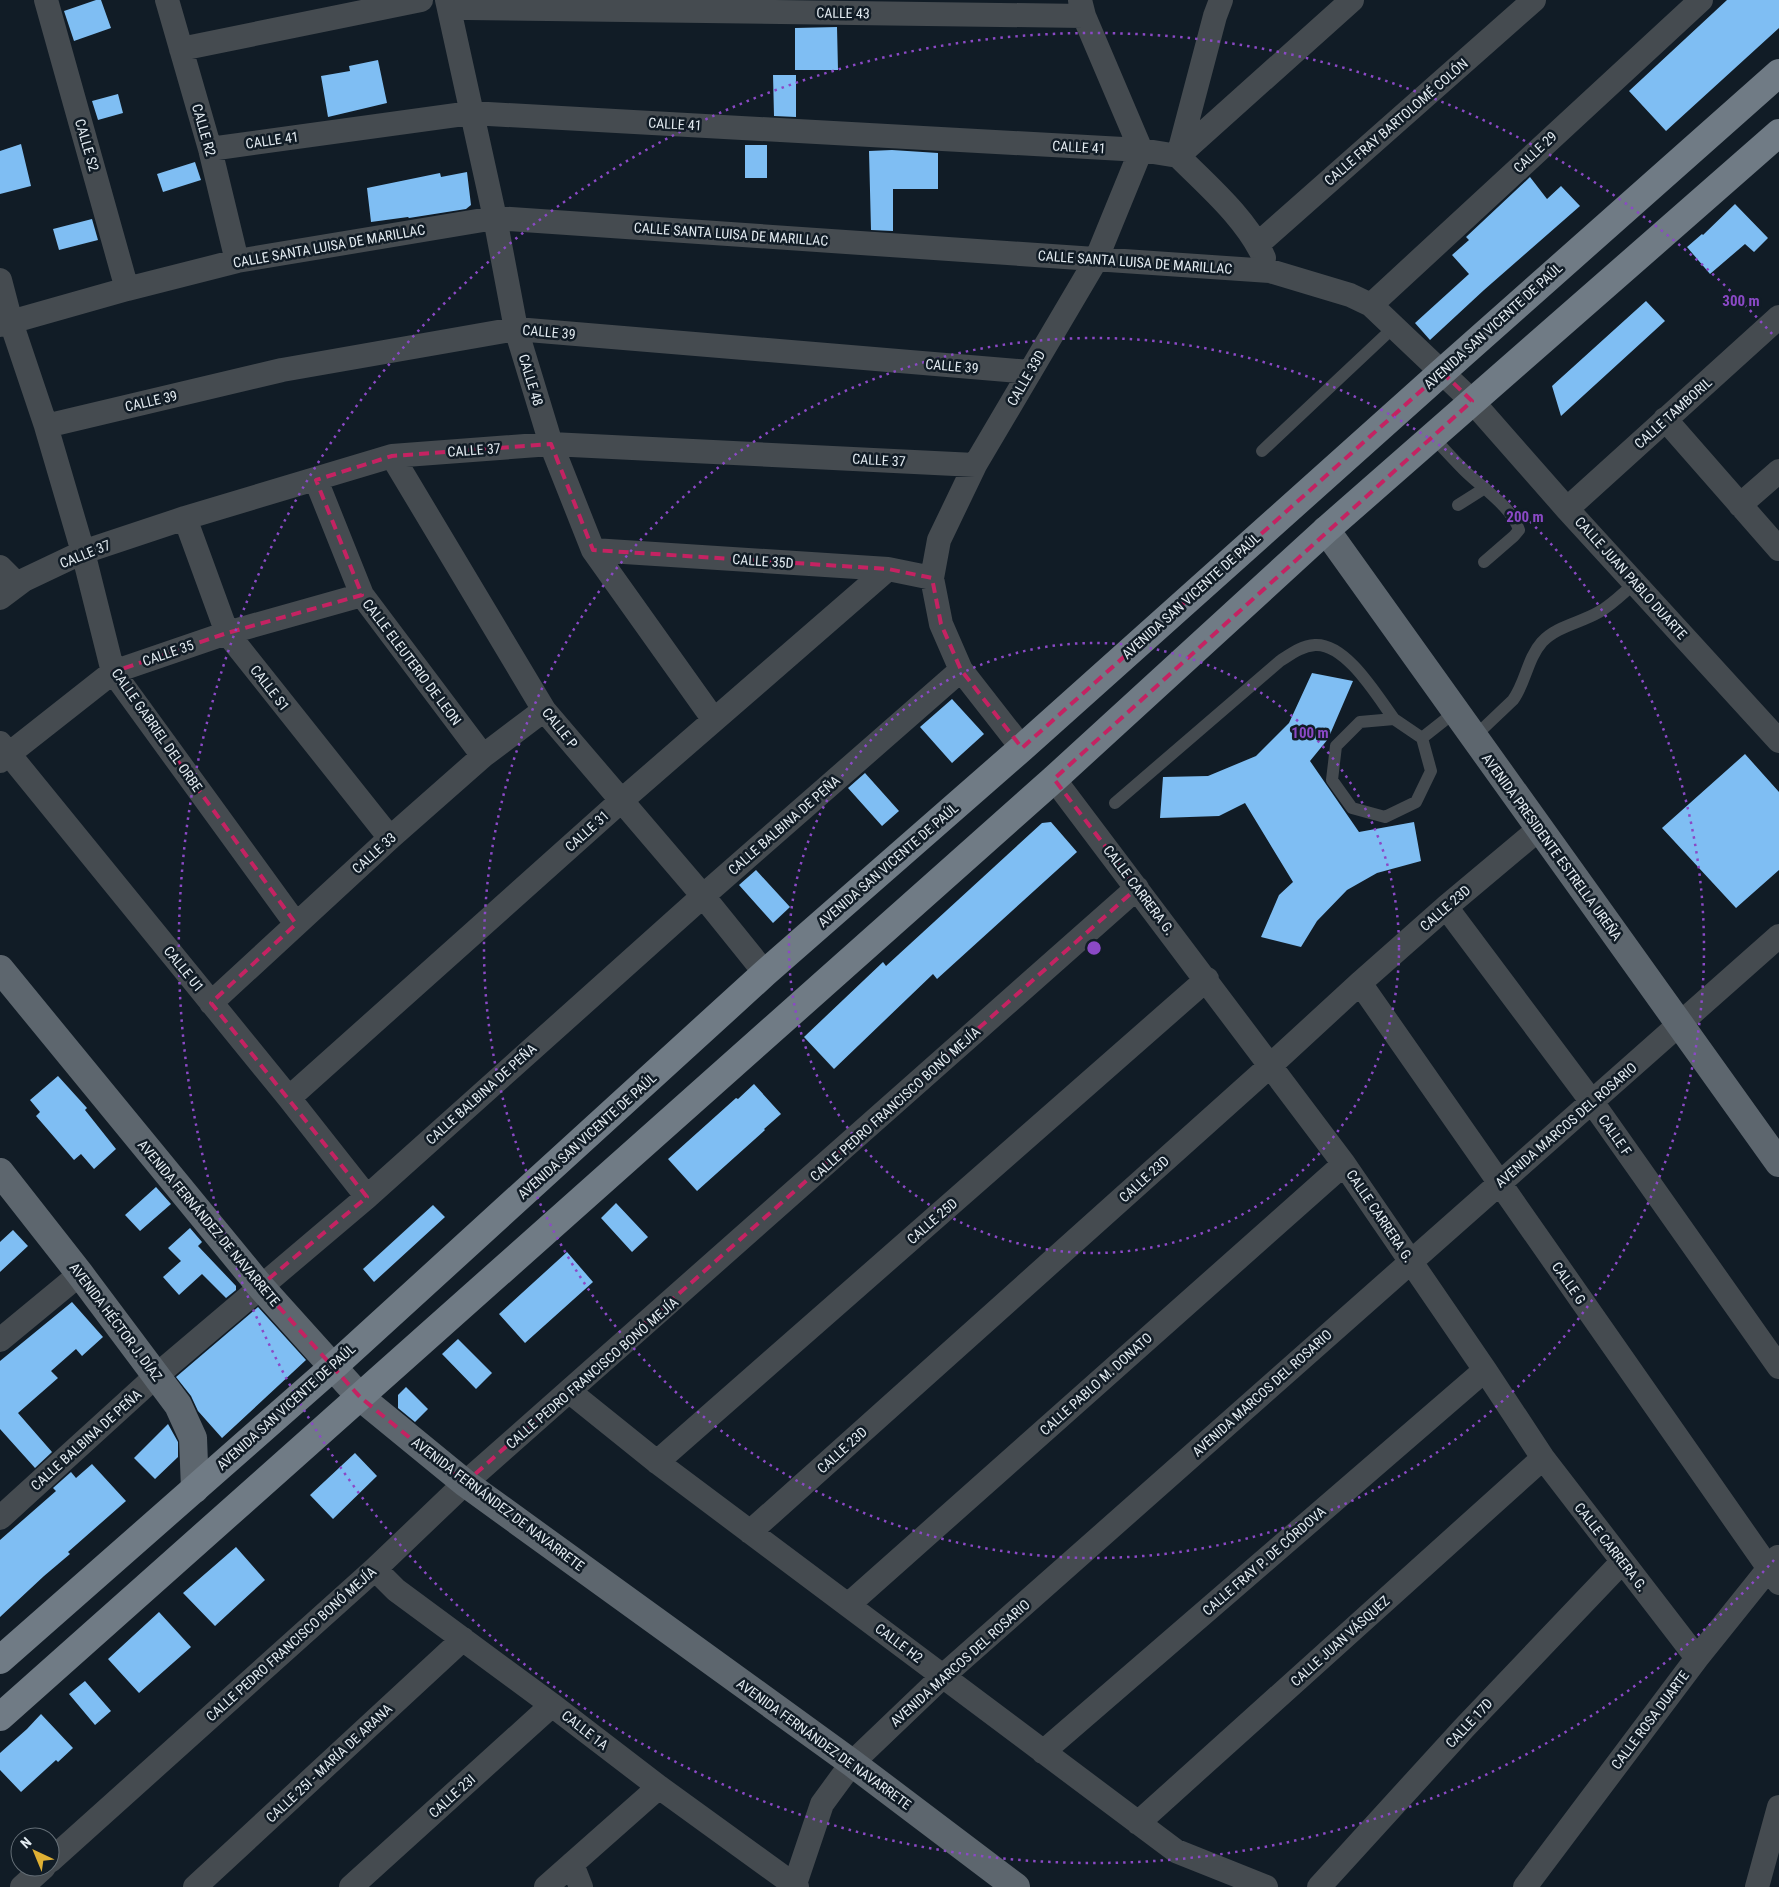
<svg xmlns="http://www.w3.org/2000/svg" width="1779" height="1887" font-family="'Roboto Condensed',sans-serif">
	<rect width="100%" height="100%" fill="#111c26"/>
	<path fill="#7fbef3" d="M96,0H101L111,28L74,41L64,11Z
		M1727,0H1779V28L1666,131L1629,91Z
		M837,27L838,70H795V28Z
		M378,60L387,103L328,117L321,76L350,71L349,66Z
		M773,75H796V117L774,116Z
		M118,94L123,113L98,120L92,101Z
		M21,144L31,186L0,194V151Z
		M745,145H767V178H745Z
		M892,150L938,153V189H893V231L871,230L869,151Z
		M195,162L201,180L163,192L157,174Z
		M467,172L471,205L466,209L409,218L408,217L371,222L367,188L440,173L441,177Z
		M1530,177L1547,199L1561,186L1580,206L1484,290L1430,340L1415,323L1469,274L1452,255L1469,240L1466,237Z
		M1735,204L1768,238L1754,252L1745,244L1710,274L1687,247L1702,234L1703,235Z
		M92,219L98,240L59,250L53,229Z
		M1646,301L1665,321L1561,416L1552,386Z
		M1312,673L1353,681L1328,739L1310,761L1359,832L1414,822L1421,861L1377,873L1347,890L1317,921L1301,947L1261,937L1279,895L1293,882L1245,803L1219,816L1160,818L1163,777L1208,776L1256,756L1289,723Z
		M952,699L984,734L952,763L920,727Z
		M1745,754L1779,792V870L1736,908L1662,828Z
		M865,773L899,811L882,826L848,788Z
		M1051,822L1077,852L937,979L933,974L834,1069L804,1037L883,962L886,966L1042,823Z
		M756,870L790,907L773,923L739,885Z
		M58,1076L87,1108L85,1110L116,1149L94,1169L81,1154L74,1160L36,1116L40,1112L30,1100Z
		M754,1084L781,1114L764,1129L765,1130L697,1191L668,1159L736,1098L738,1099Z
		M156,1187L171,1204L140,1231L125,1215Z
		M616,1203L648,1237L632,1252L601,1218Z
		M433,1205L445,1217L374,1282L363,1269Z
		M190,1228L202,1242L198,1246L236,1286V1290L226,1298L202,1274L179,1295L163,1277L181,1261L168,1248Z
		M13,1230L28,1246L0,1272V1242Z
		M567,1252L593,1282L525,1343L499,1314Z
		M72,1302L103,1337L82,1356L76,1349L51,1371L58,1378L18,1413L52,1452L35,1468L0,1429V1361Z
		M258,1307L306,1360L222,1438L198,1411L191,1396L176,1377Z
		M458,1339L492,1373L476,1389L442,1354Z
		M406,1387L428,1409L415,1422L398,1408V1395Z
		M168,1424L178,1442V1457L155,1479L134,1458Z
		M355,1453L377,1476L333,1519L310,1495Z
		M92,1464L126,1501L68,1552L70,1554L44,1576L0,1617V1540L56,1491L53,1488L71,1472L76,1478Z
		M236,1547L265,1580L215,1626L183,1593Z
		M159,1612L191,1647L139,1693L108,1659Z
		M85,1681L111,1711L95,1725L69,1694Z
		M41,1714L73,1748L58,1762L56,1760L21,1792L0,1770V1753L27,1729Z"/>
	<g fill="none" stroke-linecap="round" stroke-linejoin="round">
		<path stroke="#454b50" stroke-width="12" d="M1432,436C1443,448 1453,459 1464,470C1481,487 1512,507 1519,530L1514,536L1484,562
			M1262,451L1394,327
			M1458,505L1485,488
			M1394,719L1422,738L1431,771L1416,802L1385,817L1352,808L1332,780L1336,746L1360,722Z
			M1422,738L1455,712
			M1473,738L1513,700C1526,682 1527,659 1542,642C1557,626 1580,623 1599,612C1613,604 1623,593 1635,583
			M1115,803L1280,661C1291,654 1301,646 1315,645C1346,643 1377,696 1394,719"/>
		<path stroke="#454b50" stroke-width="24" d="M46,0L127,289
			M167,0L210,149L237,261
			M447,0L495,218L516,329L551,444L593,550L714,720
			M455,0L467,8L1084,16
			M1221,0L1215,16L1178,156C1207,185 1247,219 1264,258
			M181,49L421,0
			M210,149L471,113L1141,150L1178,156L1352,0
			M1258,244L1534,0
			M0,280L11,322L46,426L83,552L113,672L296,924
			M1371,305L1701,0
			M0,325L127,289L237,261L495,218L1270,271L1350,295L1371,305L1472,401L1567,509L1779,741
			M1665,419L1779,549
			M46,426L282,370L516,329L1030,372
			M392,456L544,710L703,896L765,973
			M316,480L362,595L483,756
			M1740,505L1779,471
			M1567,509L1779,317
			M185,518L227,633L390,838
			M593,550L888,569L932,578
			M0,567L17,584
			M0,598L24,580L83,552L185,518L392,456L551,444L975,465
			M0,743L289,1098L367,1197
			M1022,748L961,670L941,624L932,578L939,540L975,465L1096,260L1141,150L1084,16L1080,0
			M0,761L113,672L227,633L362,595
			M1054,779L1344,1164L1485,1370L1543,1458L1697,1658
			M1446,907L1592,1102L1779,1367
			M1360,983L1779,1583
			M211,1003L390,838L483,756L544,710
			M289,1098L621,801L888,569
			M0,1340L80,1274
			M570,1392L657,1462L1176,1851L1266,1887
			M657,1462L1207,979
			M0,1518L157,1375L367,1197L703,896L961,670
			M750,1532L1271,1065L1360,983L1446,907L1539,829
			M375,1569L396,1590L552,1705L659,1787L797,1887
			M848,1605L1344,1164
			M1043,1752L1485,1370
			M1138,1823L1543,1458
			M50,1861L375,1569L465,1483L1137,888
			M572,1864L581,1887
			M22,1887L44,1867
			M195,1887L463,1639
			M351,1887L552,1705
			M546,1887L659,1787
			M794,1887L822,1804L852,1763L943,1676L1779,936
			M1319,1887L1464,1728L1622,1562
			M1525,1887L1697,1658L1778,1557
			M1757,1887L1779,1807"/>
		<path stroke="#5d666e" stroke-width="28" d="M1326,530L1779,1163
			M0,969L260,1286L360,1397L465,1483L852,1763L1016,1887
			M0,1172L80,1274L178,1405L193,1438L195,1489"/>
		<path stroke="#707b85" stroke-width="28" d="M0,1660L333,1367L765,973L1022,748L1442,372L1779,73
			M0,1717L1054,779L1326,530L1779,133"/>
	</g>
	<path fill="none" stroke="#c42362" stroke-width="4" stroke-dasharray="10 6" stroke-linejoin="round" d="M1442,372L1472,401L1054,779L1137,888L465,1483L360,1397L260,1286L367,1197L211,1003L296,924L113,672L227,633L362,595L316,480L392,456L551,444L593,550L888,569L932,578L941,624L961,670L1022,748Z"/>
	<g fill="none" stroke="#8b49c6" stroke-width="2.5" stroke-dasharray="2.5 5">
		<circle cx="1094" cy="948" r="305"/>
		<circle cx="1094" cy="948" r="610"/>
		<path d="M1774 1560A915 915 0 1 1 1774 336"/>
	</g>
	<g text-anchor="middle" stroke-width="5" stroke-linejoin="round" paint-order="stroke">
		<g font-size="14" fill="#e3ebf1" stroke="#111c26">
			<text transform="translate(843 13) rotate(1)" y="5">CALLE 43</text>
			<text transform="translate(1396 122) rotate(-41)" y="5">CALLE FRAY BARTOLOMÉ COLÓN</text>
			<text transform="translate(675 124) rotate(3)" y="5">CALLE 41</text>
			<text transform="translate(204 130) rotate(74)" y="5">CALLE R2</text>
			<text transform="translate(272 140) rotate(-8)" y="5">CALLE 41</text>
			<text transform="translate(87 145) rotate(74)" y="5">CALLE S2</text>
			<text transform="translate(1079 147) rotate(3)" y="5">CALLE 41</text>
			<text transform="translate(1535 152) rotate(-43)" y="5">CALLE 29</text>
			<text transform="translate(731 234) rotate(4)" y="5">CALLE SANTA LUISA DE MARILLAC</text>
			<text transform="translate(329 246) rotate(-10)" y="5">CALLE SANTA LUISA DE MARILLAC</text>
			<text transform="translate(1135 262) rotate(4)" y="5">CALLE SANTA LUISA DE MARILLAC</text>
			<text transform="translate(1493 326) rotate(-42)" y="5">AVENIDA SAN VICENTE DE PAÚL</text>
			<text transform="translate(549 332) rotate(5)" y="5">CALLE 39</text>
			<text transform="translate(952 366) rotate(5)" y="5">CALLE 39</text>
			<text transform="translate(1026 378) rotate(-60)" y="5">CALLE 33D</text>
			<text transform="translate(531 380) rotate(73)" y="5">CALLE 48</text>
			<text transform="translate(151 401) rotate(-13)" y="5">CALLE 39</text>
			<text transform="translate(1673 413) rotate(-42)" y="5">CALLE TAMBORIL</text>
			<text transform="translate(474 450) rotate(-4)" y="5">CALLE 37</text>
			<text transform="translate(879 460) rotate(3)" y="5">CALLE 37</text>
			<text transform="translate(85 554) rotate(-22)" y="5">CALLE 37</text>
			<text transform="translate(763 561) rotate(4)" y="5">CALLE 35D</text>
			<text transform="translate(1631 578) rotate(48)" y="5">CALLE JUAN PABLO DUARTE</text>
			<text transform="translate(1191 596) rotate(-42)" y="5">AVENIDA SAN VICENTE DE PAÚL</text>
			<text transform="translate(168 653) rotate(-19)" y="5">CALLE 35</text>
			<text transform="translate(412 662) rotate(53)" y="5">CALLE ELEUTERIO DE LEON</text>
			<text transform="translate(270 688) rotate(52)" y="5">CALLE S1</text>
			<text transform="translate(560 728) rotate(51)" y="5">CALLE P</text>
			<text transform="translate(157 730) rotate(55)" y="5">CALLE GABRIEL DEL ORBE</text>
			<text transform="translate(784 825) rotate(-41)" y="5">CALLE BALBINA DE PEÑA</text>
			<text transform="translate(587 831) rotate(-42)" y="5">CALLE 31</text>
			<text transform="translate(1552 847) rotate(54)" y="5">AVENIDA PRESIDENTE ESTRELLA UREÑA</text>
			<text transform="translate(374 853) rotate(-42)" y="5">CALLE 33</text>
			<text transform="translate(888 865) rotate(-41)" y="5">AVENIDA SAN VICENTE DE PAÚL</text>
			<text transform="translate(1139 890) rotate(53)" y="5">CALLE CARRERA G.</text>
			<text transform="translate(1445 908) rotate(-41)" y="5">CALLE 23D</text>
			<text transform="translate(184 969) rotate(51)" y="5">CALLE U1</text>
			<text transform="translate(481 1094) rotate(-42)" y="5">CALLE BALBINA DE PEÑA</text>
			<text transform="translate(895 1104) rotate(-42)" y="5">CALLE PEDRO FRANCISCO BONÓ MEJÍA</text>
			<text transform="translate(1566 1125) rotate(-41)" y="5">AVENIDA MARCOS DEL ROSARIO</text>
			<text transform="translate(1615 1135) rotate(55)" y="5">CALLE F</text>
			<text transform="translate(587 1136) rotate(-42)" y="5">AVENIDA SAN VICENTE DE PAÚL</text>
			<text transform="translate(1144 1179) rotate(-42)" y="5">CALLE 23D</text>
			<text transform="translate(1380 1216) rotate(56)" y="5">CALLE CARRERA G.</text>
			<text transform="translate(932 1221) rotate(-41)" y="5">CALLE 25D</text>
			<text transform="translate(209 1223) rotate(50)" y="5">AVENIDA FERNÁNDEZ DE NAVARRETE</text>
			<text transform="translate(1569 1283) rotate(55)" y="5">CALLE G</text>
			<text transform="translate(116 1322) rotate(53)" y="5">AVENIDA HÉCTOR J. DÍAZ</text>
			<text transform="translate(592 1373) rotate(-41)" y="5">CALLE PEDRO FRANCISCO BONÓ MEJÍA</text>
			<text transform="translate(1096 1384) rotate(-42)" y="5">CALLE PABLO M. DONATO</text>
			<text transform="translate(1262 1393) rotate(-42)" y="5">AVENIDA MARCOS DEL ROSARIO</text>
			<text transform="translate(286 1407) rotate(-42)" y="5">AVENIDA SAN VICENTE DE PAÚL</text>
			<text transform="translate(86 1440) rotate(-42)" y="5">CALLE BALBINA DE PEÑA</text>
			<text transform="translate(842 1450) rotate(-42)" y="5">CALLE 23D</text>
			<text transform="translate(498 1504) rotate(37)" y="5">AVENIDA FERNÁNDEZ DE NAVARRETE</text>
			<text transform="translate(1611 1547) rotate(52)" y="5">CALLE CARRERA G.</text>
			<text transform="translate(1264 1561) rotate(-41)" y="5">CALLE FRAY P. DE CÓRDOVA</text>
			<text transform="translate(1340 1641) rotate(-42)" y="5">CALLE JUAN VÁSQUEZ</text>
			<text transform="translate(899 1643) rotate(37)" y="5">CALLE H2</text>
			<text transform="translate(291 1644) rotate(-42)" y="5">CALLE PEDRO FRANCISCO BONÓ MEJÍA</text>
			<text transform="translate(960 1663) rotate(-42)" y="5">AVENIDA MARCOS DEL ROSARIO</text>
			<text transform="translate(1650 1720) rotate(-53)" y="5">CALLE ROSA DUARTE</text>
			<text transform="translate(1469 1723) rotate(-47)" y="5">CALLE 17D</text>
			<text transform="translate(585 1730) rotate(38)" y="5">CALLE 1A</text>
			<text transform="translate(824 1744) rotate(36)" y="5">AVENIDA FERNÁNDEZ DE NAVARRETE</text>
			<text transform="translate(329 1763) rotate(-43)" y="5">CALLE 25I - MARÍA DE ARANA</text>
			<text transform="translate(452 1796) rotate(-42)" y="5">CALLE 23I</text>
		</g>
	</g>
	<circle cx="1094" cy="948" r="8" fill="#8b49c6" stroke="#111c26" stroke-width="2.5"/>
	<g font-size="15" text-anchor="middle" font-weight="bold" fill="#8b49c6" stroke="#111c26" stroke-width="5" stroke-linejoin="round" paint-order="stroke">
		<text x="1741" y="306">300 m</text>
		<text x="1525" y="522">200 m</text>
		<text x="1310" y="738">100 m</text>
	</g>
	<g transform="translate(35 1852) rotate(316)"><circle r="24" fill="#111c26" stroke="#656f77"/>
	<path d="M0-4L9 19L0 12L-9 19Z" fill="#e0b034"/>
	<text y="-8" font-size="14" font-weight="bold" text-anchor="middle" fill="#e3ebf1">N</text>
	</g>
</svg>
